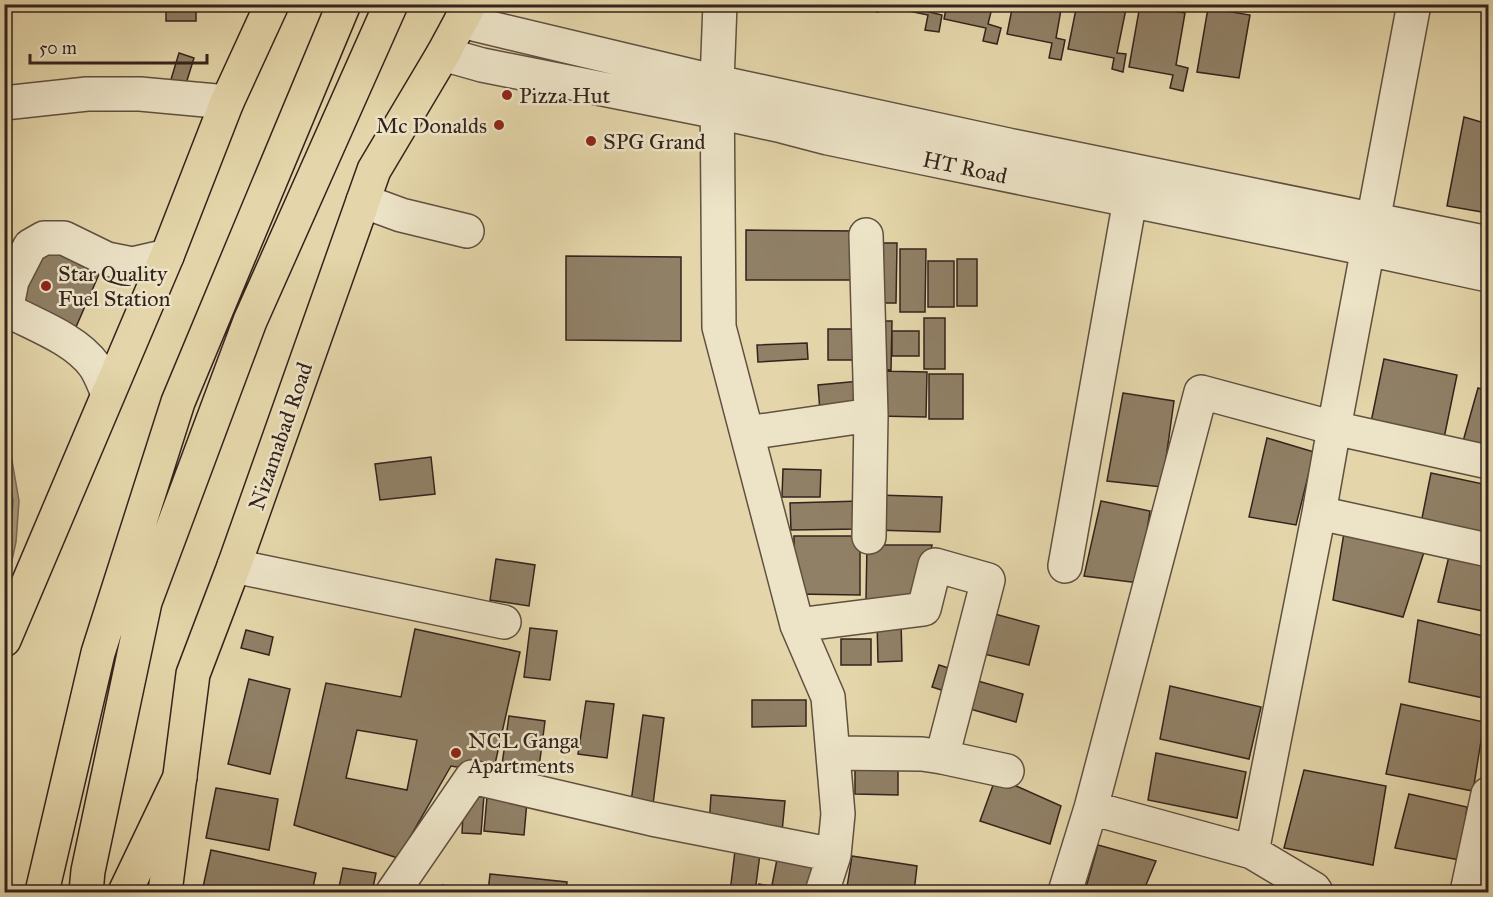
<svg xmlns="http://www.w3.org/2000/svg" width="1493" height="897" font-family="'IM FELL Great Primer',serif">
	<rect width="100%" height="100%" fill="#e4d6aa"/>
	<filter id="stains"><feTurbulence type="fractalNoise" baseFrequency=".00333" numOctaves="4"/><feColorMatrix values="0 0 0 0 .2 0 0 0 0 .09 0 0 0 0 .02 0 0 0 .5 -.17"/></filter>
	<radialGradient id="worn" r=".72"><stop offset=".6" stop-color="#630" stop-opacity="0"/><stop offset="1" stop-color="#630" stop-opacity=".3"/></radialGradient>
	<path fill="#a8997a" stroke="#7a6a55" stroke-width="1.5" d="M5,437L10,449L19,501L16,542L8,579L5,589Z"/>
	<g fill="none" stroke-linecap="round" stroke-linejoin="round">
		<path stroke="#6e5e4c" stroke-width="1.5" d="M4,450L13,501L10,541L4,569"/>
	</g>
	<path fill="#908066" stroke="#34231d" stroke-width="1.5" fill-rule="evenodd" d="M166,4H196V21H166Z
		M841,4H879L878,12Z
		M889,4H931L929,12L942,15L939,32L925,30L928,15L889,7Z
		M947,4H993L988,24L1001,28L997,44L983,41L986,28L944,19Z
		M1013,4H1062L1056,38L1065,40L1061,60L1049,58L1052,43L1007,34Z
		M1077,4H1127L1117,53L1126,54L1123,72L1112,69L1114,58L1068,49Z
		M1140,5L1185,13L1176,65L1188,68L1183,91L1170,88L1173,75L1129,67Z
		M1208,8L1250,15L1239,78L1197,72Z
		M179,53L194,58L184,90L169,86Z
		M1464,117L1488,124V213L1447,206Z
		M746,230L858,231L857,280H746Z
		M874,243H897L896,303H874Z
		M41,247L100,272L76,327L17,301Z
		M900,249H926L925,312H900Z
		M566,256L681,257V341L566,340Z
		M957,259H977V306H957Z
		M928,261H954V307H928Z
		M924,318H945V369H924Z
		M874,321H892L891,370L872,369Z
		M828,329H860V360H828Z
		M892,331H919V356H892Z
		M807,343L808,359L758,362L757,345Z
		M1384,359L1457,375L1444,438L1371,422Z
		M878,371L927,372L926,417L877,416Z
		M929,374H963V419H929Z
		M860,381L862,407L820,412L818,385Z
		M1478,388L1488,391V450L1462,445Z
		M1123,393L1174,401L1162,487L1107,481Z
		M1267,438L1314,452L1296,525L1249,517Z
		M431,457L435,494L380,500L375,464Z
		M783,469L821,470L820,497H782Z
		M1431,473L1488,485V542L1420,528Z
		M877,495L942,497L940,532L875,530Z
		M860,501V529L791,530L790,503Z
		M1101,501L1150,511L1139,583L1084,576Z
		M1344,533L1424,552L1403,617L1333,600Z
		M794,536H860V595L794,594Z
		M867,545H932L921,600L866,599Z
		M1450,552L1488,562V612L1438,602Z
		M496,559L535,565L529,606L490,600Z
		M991,613L1039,626L1029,665L980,653Z
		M877,620H901L902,661L878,662Z
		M1418,620L1488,637V699L1409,682Z
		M530,628L557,631L550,680L524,677Z
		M415,629L520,652L493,773L451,766L398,858L294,825L326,683L401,697ZM357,730L417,740L407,790L346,778Z
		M246,630L273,637L269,655L241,648Z
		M841,639H871V665H841Z
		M939,665L961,672L954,694L932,687Z
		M249,679L290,689L270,774L228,764Z
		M971,679L1023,694L1016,722L963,707Z
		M1170,686L1261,707L1249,759L1160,739Z
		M752,700H806V726L752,727Z
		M586,701L614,704L607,758L578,754Z
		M1401,704L1484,722L1473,791L1386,774Z
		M643,715L664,718L652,812L630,809Z
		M509,716L545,721L538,775L501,771Z
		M1156,753L1246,772L1237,818L1148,800Z
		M855,768L898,769V795L855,794Z
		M1304,770L1386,786L1373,865L1284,848Z
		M996,777L1061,806L1050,844L980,821Z
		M216,788L278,799L269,850L206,838Z
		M464,794L484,795L481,834L462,833Z
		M1409,794L1467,807L1460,860L1395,848Z
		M711,795L785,801L782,832L709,826Z
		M487,797L527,801L524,835L484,831Z
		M1098,845L1156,861L1143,892H1090L1085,891Z
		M211,850L316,873L312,892H202Z
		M735,851L760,854L755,892H730Z
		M778,854L818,861L813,892L772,885Z
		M852,856L917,866L914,892H883L847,887Z
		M343,868L376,873L372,892H338Z
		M490,874L567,882L566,892H488Z
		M759,884L803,892H758Z
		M442,885L468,890L467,892H440Z"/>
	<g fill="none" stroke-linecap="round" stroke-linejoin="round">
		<g stroke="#605040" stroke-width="36">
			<path id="minor" d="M720,4L717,82L719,327L797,625L828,697L838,814L834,855L822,892
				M461,21L717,82L1008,145L1488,243
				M443,54L482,65L718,112L782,126L828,138L924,158L1368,249L1488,275
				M4,103L87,94H140L227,102
				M363,201L401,215L467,231
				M866,235L871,415
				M108,394C104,385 100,373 94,365C76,340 38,326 11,312L8,301L12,281L30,246L44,238H64L107,259L132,264L167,256
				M747,433L871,415L869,537
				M1319,513L1488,550
				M234,566L504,622
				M1065,566L1130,200
				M797,625L924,609L935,565L988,580L942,757
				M833,753L922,754L942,757L1007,771
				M1091,808L1201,392L1334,428L1488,462
				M1252,852L1319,513L1334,428L1414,4
				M393,892L472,777L652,819L834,855
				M1065,892L1091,808L1252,852L1314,889L1316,892
				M1467,892L1488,794"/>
		</g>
		<g stroke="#34231d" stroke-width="36">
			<path id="major" d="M4,640L167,256L227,102L272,4
				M165,892L193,674L234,566L374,170L443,54L470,4"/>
		</g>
		<g stroke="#34231d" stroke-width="36">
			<path id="highway" d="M42,892L98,653L178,402L344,4
				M86,892L88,871L145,602L250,321L391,4
				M125,892L180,777"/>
		</g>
		<use href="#minor" stroke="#ede4c8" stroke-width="33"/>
		<use href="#major" stroke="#e4d6aa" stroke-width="33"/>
		<use href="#highway" stroke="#e4d6aa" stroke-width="33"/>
	</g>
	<g fill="#8f2418" stroke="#ede4c8" stroke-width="2">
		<circle cx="507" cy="95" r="6"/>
		<circle cx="499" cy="125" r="6"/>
		<circle cx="591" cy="141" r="6"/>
		<circle cx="46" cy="286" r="6"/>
		<circle cx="456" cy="753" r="6"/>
	</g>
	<g text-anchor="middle" stroke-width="5" stroke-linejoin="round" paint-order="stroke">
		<g font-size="22" fill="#34231d" stroke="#ede4c8" text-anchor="start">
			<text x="519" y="103">Pizza Hut</text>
			<text x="487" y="133" text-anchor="end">Mc Donalds</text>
			<text x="603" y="149">SPG Grand</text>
			<text x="58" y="281">Star Quality<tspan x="58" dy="25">Fuel Station</tspan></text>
			<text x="468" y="748">NCL Ganga<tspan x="468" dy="25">Apartments</tspan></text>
		</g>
		<g font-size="22" fill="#34231d" stroke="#ede4c8">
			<text transform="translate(965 167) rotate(12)" y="8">HT Road</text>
			<text transform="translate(280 436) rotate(-71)" y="8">Nizamabad Road</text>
		</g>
	</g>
	<rect width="1493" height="897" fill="none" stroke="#e4d6aa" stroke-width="24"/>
	<rect x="6" y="6" width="1481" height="885" fill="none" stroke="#34231d" stroke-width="3"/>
	<rect x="12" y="12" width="1469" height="873" fill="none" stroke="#34231d" stroke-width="1.5"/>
	<path d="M30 54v9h177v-9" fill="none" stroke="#34231d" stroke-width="3"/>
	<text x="39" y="54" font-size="18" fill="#34231d" stroke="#ede4c8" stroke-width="4.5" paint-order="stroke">50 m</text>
	<rect width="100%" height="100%" filter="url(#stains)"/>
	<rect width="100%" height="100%" fill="url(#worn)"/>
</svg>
